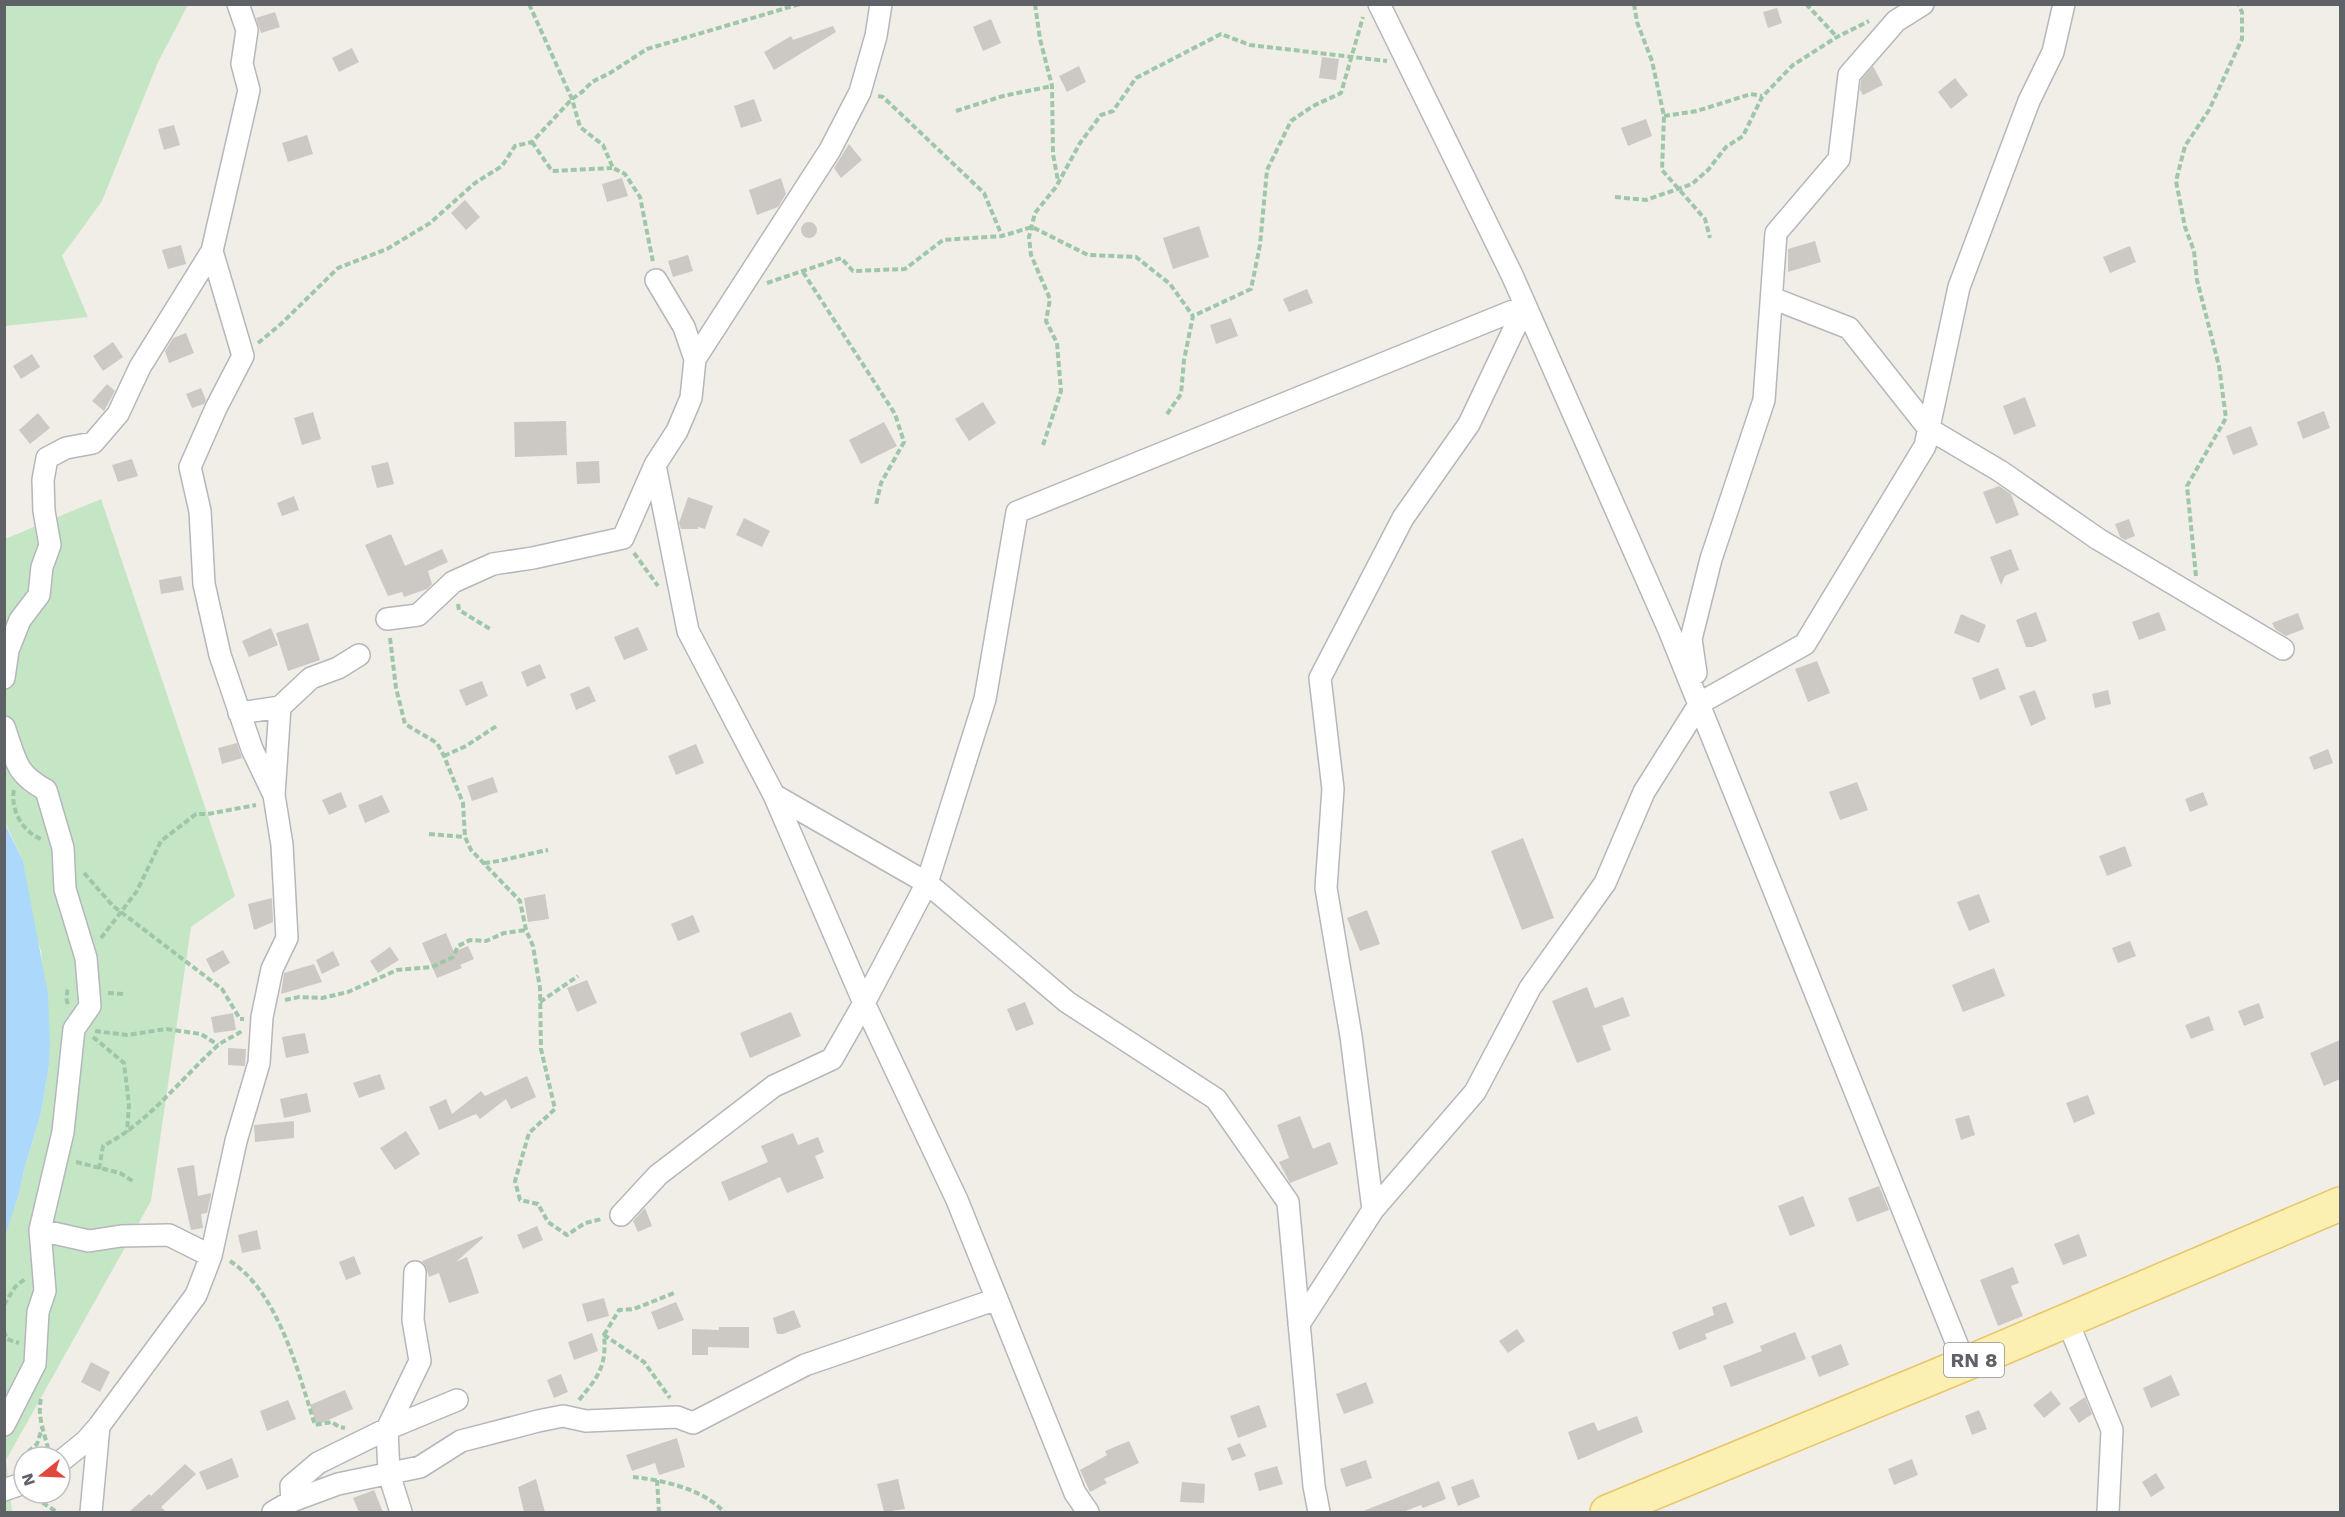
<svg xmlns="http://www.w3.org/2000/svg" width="2345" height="1517" font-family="'Work Sans',sans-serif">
	<rect width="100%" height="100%" fill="#f0eee7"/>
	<path fill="#c5e6c5" d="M6,4L188,5L158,62L102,201L62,256L88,317L5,326Z
		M101,499L235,896L191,927L151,1201L6,1460L12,1512H4V1236L19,1194L24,1170L41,1113L49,1065L48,994L43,972L41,951L34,928L23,861L5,822V539Z"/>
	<path fill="#acd9fb" d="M4,822L23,861L48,994L50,1041L49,1065L41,1113L24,1170L19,1194L5,1236Z"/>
	<path fill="#ccc9c4" d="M1777,8L1782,23L1768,28L1763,12Z
		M275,12L280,27L261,33L256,18Z
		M991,19L1001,43L983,51L973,27Z
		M833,26L836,32L774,70L764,52L791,36L793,40Z
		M352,48L359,62L339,72L332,58Z
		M1322,57L1339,59L1336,80L1319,78Z
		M1079,66L1086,82L1067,92L1059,76Z
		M1873,66L1883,85L1863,95L1860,90L1861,80Z
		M1955,78L1968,95L1951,109L1938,92Z
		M754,99L762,121L741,128L734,106Z
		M1646,119L1652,136L1628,146L1621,128Z
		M174,125L180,145L164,150L158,129Z
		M307,135L313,154L288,162L282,143Z
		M849,144L862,160L841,178L834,168Z
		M622,178L628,196L607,202L602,184Z
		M781,178L786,194L778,207L757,215L749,190Z
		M465,200L480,217L466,230L451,213Z
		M801 230a8 8 0 1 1 16 0a8 8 0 1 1-16 0Z
		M1199,226L1209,257L1173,269L1163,238Z
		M1815,241L1821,262L1788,272V249Z
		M181,245L186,264L168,269L162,250Z
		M2130,246L2136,262L2110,273L2103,257Z
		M688,255L693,271L673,277L668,261Z
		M1307,289L1313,303L1289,312L1283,299Z
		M1231,318L1238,336L1216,344L1210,325Z
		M186,333L194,353L169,363L165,351L173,338Z
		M113,342L123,357L103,371L93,356Z
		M32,354L40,367L21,379L13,366Z
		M107,384L115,391L104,411L92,401Z
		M201,388L206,400L204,404L192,408L186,394Z
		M2025,397L2036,426L2014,435L2003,406Z
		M983,402L996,423L969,441L955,419Z
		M2324,411L2330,428L2303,439L2297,422Z
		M313,412L321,439L302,445L294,418Z
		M38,413L50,428L30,444L19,430Z
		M566,421L567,455L515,457L514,422Z
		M884,422L897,446L861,464L849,440Z
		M2251,426L2258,445L2233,455L2226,436Z
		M132,459L138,476L118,482L112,465Z
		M599,461L600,483L577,484L576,462Z
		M388,462L394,484L377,488L371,466Z
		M1999,486L2011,494L2019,515L1996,524L1983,492Z
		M294,496L299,510L282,516L277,503Z
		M688,497L713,506L705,529L698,527V529H681L679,523Z
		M744,518L770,531L762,547L736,535Z
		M2129,519L2135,536L2125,540L2120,537L2115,524Z
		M391,534L405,566L442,549L448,562L428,571L432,584L427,589L404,597L402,592L388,596L365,545Z
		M2011,549L2019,570L2005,576L2001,585L1990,557Z
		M181,576L184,590L161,594L159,580Z
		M2036,612L2047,641L2032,647H2026L2016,620Z
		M2159,612L2166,630L2139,640L2132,622Z
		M2298,613L2304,629L2286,636L2275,629L2272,623Z
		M1961,614L1986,625L1979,643L1954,633Z
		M308,623L320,660L288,671L276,633Z
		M638,627L648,650L624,660L614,637Z
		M271,628L278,645L249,657L242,641Z
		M1817,661L1830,693L1808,702L1795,669Z
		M540,664L546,678L527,687L521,672Z
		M1998,668L2006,689L1980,700L1972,678Z
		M482,681L488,696L466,706L459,690Z
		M589,686L596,701L576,710L570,694Z
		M2035,690L2046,719L2031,726L2019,696Z
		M2108,690L2111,704L2095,708L2092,694Z
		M237,743L242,758L222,764L218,748Z
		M696,744L704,763L676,775L668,756Z
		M2328,749L2333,763L2314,770L2309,757Z
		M493,777L498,792L472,801L467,786Z
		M1857,782L1868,810L1840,820L1829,792Z
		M341,792L347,807L329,815L322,800Z
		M2203,792L2208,805L2190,812L2185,799Z
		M382,795L390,812L365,823L358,805Z
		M1523,838L1554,918L1522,930L1491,851Z
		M2125,846L2132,866L2107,876L2099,856Z
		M545,894L549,919L528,922L524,898Z
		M1979,894L1990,922L1969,931L1957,902Z
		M272,898L273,922L254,930L248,904Z
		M1367,910L1380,944L1360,951L1347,918Z
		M693,915L700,932L678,941L671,924Z
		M446,933L454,952L468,946L474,959L460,965L462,968L437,978L422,943Z
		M2130,941L2136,956L2118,963L2112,948Z
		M390,947L399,960L378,973L370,961Z
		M223,950L230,963L213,973L206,959Z
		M333,951L340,965L322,974L316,960Z
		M314,964L322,982L281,994L284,973Z
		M1994,968L2005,996L1963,1012L1952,985Z
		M587,980L597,1003L577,1012L567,988Z
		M1587,987L1595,1008L1623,997L1630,1016L1602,1026L1611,1050L1577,1063L1552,1001Z
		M1025,1002L1034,1024L1016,1031L1007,1009Z
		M2259,1003L2264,1018L2244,1026L2238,1011Z
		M791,1012L801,1036L750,1058L740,1033Z
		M233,1013L236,1030L214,1033L211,1017Z
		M2209,1016L2214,1030L2191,1039L2185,1025Z
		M305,1033L309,1053L286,1058L282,1037Z
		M2340,1040V1079L2324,1086L2310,1053Z
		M228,1048L246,1049L245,1066L228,1065Z
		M380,1074L385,1089L359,1098L353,1083Z
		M527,1076L536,1097L511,1109L506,1099L480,1119L476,1114L439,1130L429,1107L446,1099L452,1114L481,1091L485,1096Z
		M307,1093L311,1112L284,1118L280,1099Z
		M2088,1095L2095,1114L2074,1123L2066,1103Z
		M1969,1115L1975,1135L1961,1140L1955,1119Z
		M1300,1116L1313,1149L1330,1142L1338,1164L1290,1183L1279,1162L1289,1158L1277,1125Z
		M294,1121V1138L255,1142L254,1125Z
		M406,1131L420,1154L395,1170L380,1148Z
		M793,1133L798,1145L818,1137L824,1152L815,1156L824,1178L787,1193L780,1177L729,1201L721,1182L768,1162L761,1146Z
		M194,1165L198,1196L211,1193V1195L207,1213L201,1214L203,1228L191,1230L177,1168Z
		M1879,1186L1889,1210L1857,1222L1848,1198Z
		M1803,1196L1815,1226L1790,1236L1778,1206Z
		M645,1208L652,1226L638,1232L633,1221Z
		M537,1226L543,1240L523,1249L517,1235Z
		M257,1230L261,1249L242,1253L238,1235Z
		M2079,1234L2087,1256L2063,1265L2054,1244Z
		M482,1236L483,1238L456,1262L467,1257L479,1293L449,1303L439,1273L429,1277L426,1267L422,1261Z
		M354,1256L361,1274L346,1280L339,1262Z
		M2013,1267L2019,1283L2011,1286L2023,1316L1998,1326L1980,1280Z
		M604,1298L609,1316L587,1322L582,1304Z
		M676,1302L684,1320L658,1330L651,1312Z
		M1726,1302L1734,1323L1705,1334L1707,1339L1679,1350L1672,1332L1714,1315L1712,1307Z
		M794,1310L801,1327L783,1334H777L773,1318Z
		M719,1327H749V1348L708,1347V1355H692V1329L719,1330Z
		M1517,1329L1525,1341L1508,1353L1499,1341Z
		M1795,1332L1806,1359L1731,1387L1723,1366L1762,1351L1760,1346Z
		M592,1333L598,1351L574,1360L568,1342Z
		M1841,1344L1849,1365L1819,1377L1811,1356Z
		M91,1362L110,1372L100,1392L81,1382Z
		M561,1374L568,1392L554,1398L547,1380Z
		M2171,1375L2180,1395L2151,1408L2143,1388Z
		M1366,1382L1374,1403L1344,1414L1336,1394Z
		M345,1390L353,1409L317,1425L310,1405Z
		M2051,1391L2061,1404L2044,1418L2033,1405Z
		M2085,1397L2092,1414L2079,1423L2069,1408Z
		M288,1400L296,1419L267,1431L260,1411Z
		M1259,1405L1267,1427L1238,1438L1230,1416Z
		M1979,1410L1987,1429L1972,1435L1965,1416Z
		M1637,1416L1643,1432L1578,1460L1568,1432L1594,1422L1598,1431Z
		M677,1438L685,1467L659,1475L655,1463L632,1471L626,1455Z
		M1129,1441L1139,1463L1104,1479L1107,1483L1090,1492L1080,1470L1107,1455L1105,1451Z
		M1240,1443L1246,1456L1232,1461L1227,1448Z
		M232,1458L239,1477L207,1490L199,1472Z
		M1912,1459L1918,1475L1894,1485L1888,1469Z
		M1366,1460L1372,1478L1346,1487L1340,1469Z
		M185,1464L196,1474L161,1507L166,1512H129L149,1494L151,1496Z
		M1277,1466L1283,1484L1259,1491L1254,1473Z
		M2156,1473L2165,1488L2151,1497L2142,1482Z
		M536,1479L545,1512H524L518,1487Z
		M898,1479L905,1509L884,1512L877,1484Z
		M1473,1479L1480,1497L1458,1506L1451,1487Z
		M1439,1481L1446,1499L1423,1508L1421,1505L1403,1512H1361Z
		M1182,1482L1205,1484L1204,1503L1180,1502Z
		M374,1490L383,1512H359L353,1498Z"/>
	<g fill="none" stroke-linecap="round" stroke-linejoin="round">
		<g stroke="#b4b7bb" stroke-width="24">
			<path id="minor" d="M1379,4L1512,275L1669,630L1965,1364
				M656,280L684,327L695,359L691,398L677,431L655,465L688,631L774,795L927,883L1067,1002L1216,1099L1288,1202L1314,1486L1319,1512
				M1772,298L1849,328L1929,429L2000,471L2098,539L2283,649
				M695,359L830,150L860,92L876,36L881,4
				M387,619L418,615L453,582L493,564L533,558L623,538L655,465
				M1696,673L1691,639L1711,559L1764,400L1776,233L1839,159L1849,75L1896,21L1923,4
				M4,678L8,650L20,620L39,595L42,567L50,545L44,511L43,480L47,458L66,448L93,443L118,414L140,367L212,251
				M239,713L280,707
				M4,727C16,759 14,773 46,790L63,848L65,889L86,958L90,1006L74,1029L63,1132L40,1230L45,1291L38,1312L35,1364L4,1425
				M274,795L280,707L311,678L338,668L359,655
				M621,1215L658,1175L774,1086L832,1059L864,1003L774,795
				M40,1230L89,1241L121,1236L169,1235L211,1256
				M2067,1320L2112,1430L2108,1512
				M1299,1324L1373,1210L1475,1092L1530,988L1605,883L1644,792L1700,703L1805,644L1925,446L1959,287L2029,101L2053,52L2064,4
				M60,1462L86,1441L99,1426
				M4,1490L24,1483
				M292,1501L291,1486L318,1463L387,1429L457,1400
				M91,1512L99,1426L196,1295L211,1256L236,1141L259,1063L262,1017L272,969L287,938L282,845L274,795L252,749L220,655L204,584L200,511L190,467L216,408L243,356L212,251L249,90L242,64L247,30L238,4
				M273,1512L292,1501L338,1484L420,1467L461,1441L538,1421L563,1416L586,1421L677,1417L693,1423L805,1365L997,1299
				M401,1512L389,1474L387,1429L420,1361L413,1320L415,1272
				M1088,1512L1075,1493L957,1200L864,1003L927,883L985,699L1017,512L1525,306L1469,424L1403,518L1320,678L1333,789L1326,888L1351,1036L1373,1210"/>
		</g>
		<g stroke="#ebc565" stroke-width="36">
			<path id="primary" d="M1607,1512L1965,1364L2340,1204"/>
		</g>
		<path stroke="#9ec7aa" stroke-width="4" stroke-dasharray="6 3" stroke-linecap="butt" d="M529,4L572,99L580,127L603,145L613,168L625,174L640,197L653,262
			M1035,4L1040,39L1052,86L1053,154L1058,181
			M1634,4L1637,22L1652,61L1664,116L1662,170L1705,219L1710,238
			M1806,4L1837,37
			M878,96L883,97L984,193L1002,236
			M956,111L1003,96L1052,86
			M1664,116L1697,111L1751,94L1762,96
			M532,142L552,171L612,168
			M1615,197L1646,200L1692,184L1708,170L1726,147L1743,136L1762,97L1793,65L1837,37L1869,21
			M803,272L895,414L904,442L881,483L876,505
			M767,283L841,258L853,271L905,269L943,240L1002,236L1032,227L1088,255L1136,257L1170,284L1193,316
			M258,343L281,324L338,268L387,249L430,223L475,183L502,166L515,146L532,142L572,99L582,92L592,82L610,73L647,49L800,4
			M1167,414L1181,394L1184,360L1193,316L1251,289L1260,245L1267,170L1291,121L1313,106L1341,93L1363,17
			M1043,445L1061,391L1057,343L1046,321L1050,299L1031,255L1029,237L1035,213L1056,187L1080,143L1101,115L1113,111L1136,78L1221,34L1250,45L1387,61
			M634,553L658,586
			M2196,576L2187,486L2226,418L2219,366L2197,280L2194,251L2185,227L2176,181L2185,146L2209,110L2242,39V12L2238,4
			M458,604L459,610L490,629
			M390,638L396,688L405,724L437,743L444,756L463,803L465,837L471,850L520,901L526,930L533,946L540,988L541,1049L555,1109L529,1133L515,1181L520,1200L538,1204L548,1222L567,1235L585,1223L602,1219
			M444,756L466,746L498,725
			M14,790C10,810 23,832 41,839
			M429,834L465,837
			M484,863C505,861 526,854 548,850
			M84,873L113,906L222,989L240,1019H244
			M101,938L137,891L161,841L196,814H208L256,805
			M108,993L125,994
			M285,1000L299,997L322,998L348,992L397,970L432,967L453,957L458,946L470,940L486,941L504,933L526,930
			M540,1002L578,976
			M68,1004L66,998L68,988
			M95,1031L127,1035L166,1029L201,1034L218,1045
			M93,1037L124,1063L129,1105L127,1132
			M76,1162L120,1173L134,1182
			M99,1169L103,1146C148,1123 178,1082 215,1048C223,1040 234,1037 243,1030
			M230,1261C279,1293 298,1372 315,1425L332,1422L339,1427L345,1428
			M4,1305L15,1287L26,1278
			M4,1331L7,1339L19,1343
			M604,1335L619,1310L634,1309L674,1293
			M41,1399C37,1414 44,1433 48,1448
			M579,1400C598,1377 607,1366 604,1335L644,1362L670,1398
			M20,1467L23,1456L37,1444L42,1428
			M633,1477C663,1480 703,1489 724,1512
			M657,1480L659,1512
			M35,1498L57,1512"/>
		<use href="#minor" stroke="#fff" stroke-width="21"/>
		<use href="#primary" stroke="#fbefb1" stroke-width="33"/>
	</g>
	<g text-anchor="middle" stroke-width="4.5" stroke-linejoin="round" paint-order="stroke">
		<rect fill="#fff" stroke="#8e9195" stroke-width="1.5" x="1944" y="1343" width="60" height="34" rx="4.5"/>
		<g font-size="20" font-weight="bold" fill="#5e6267">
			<text x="1974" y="1367">RN 8</text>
		</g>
	</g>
	<rect width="2345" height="1517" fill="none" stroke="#5e6267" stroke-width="12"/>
	<g transform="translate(42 1475) rotate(252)"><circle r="28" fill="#ffffff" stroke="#bfc0c2" stroke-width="1.5"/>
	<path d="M0-4.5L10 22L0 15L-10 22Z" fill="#e2473b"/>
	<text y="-9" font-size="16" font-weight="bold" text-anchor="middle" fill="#5e6267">N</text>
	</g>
</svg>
